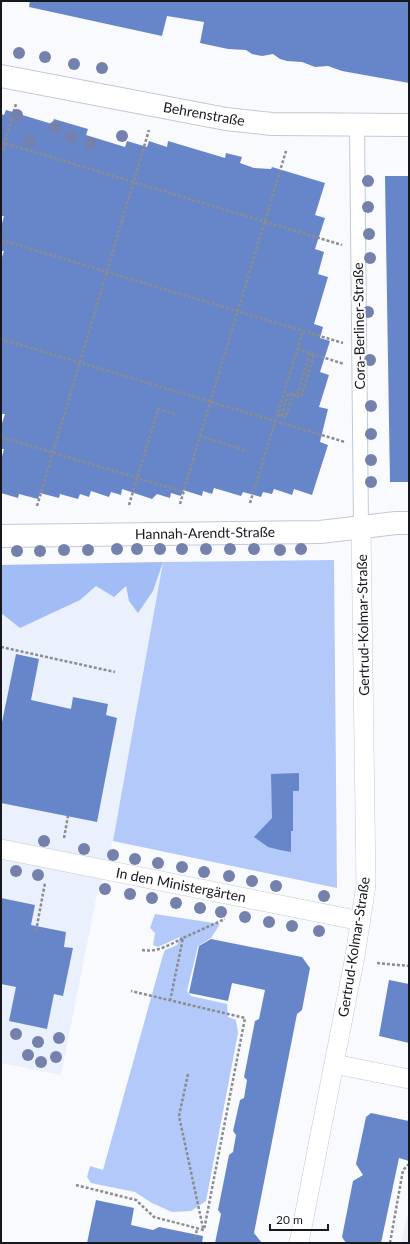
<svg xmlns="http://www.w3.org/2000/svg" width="410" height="1244" font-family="Lato,sans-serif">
	<rect width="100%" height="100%" fill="#f9fafd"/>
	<path fill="#eaf0fc" d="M163,562L113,841L96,899L61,1075L1,1063V565Z
		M409,1209V1243H403L402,1239Z"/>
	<path fill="#b2c9f9" d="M334,560L337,888L113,841L163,562Z
		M155,914L220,924L211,938L198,946L187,991L191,996L227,1004L228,1017L236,1020L238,1033L206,1201L191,1211L172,1212L152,1203L135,1192L91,1183L87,1177L90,1166L103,1170L163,955L165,950L177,945L180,937L158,947L153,945L155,933L150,928Z"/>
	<path fill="#a2bcf5" d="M163,562L153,591L138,613L129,601L126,586L114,597L96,586L80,600L20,628L1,613V565Z"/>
	<path fill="#6786c9" d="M30,1H409V83L342,71L328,66L315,67L302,62L287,61L280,59L273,54L262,56L252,54L246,50L228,49L200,43L204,22L167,16L162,36L29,7Z
		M6,110L52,124L54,119L88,129L86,135L125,147L127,141L147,147L149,141L167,147L168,141L225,158L226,153L242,157L240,163L254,168L271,169L272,167L325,183L315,215L325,218L315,249L324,252L318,274L328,277L314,324L323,327L320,338L330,341L320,372L329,375L319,407L328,409L320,442L328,445L312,495L294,489L292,495L274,489L272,494L263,492L261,497L243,492L241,496L214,488L212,494L203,491L202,496L183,490L181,496L171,493L170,498L157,494L152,499L122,489L121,495L111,492L109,497L91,491L89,497L80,494L78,499L60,494L59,498L40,493L38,499L19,494L18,498L1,493V460L4,449H1V426L5,414H1V260L4,251H1V227L4,216H1V114L4,115Z
		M385,176H409V482H390Z
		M16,654L39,659L31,700L71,709L73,697L108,704L106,715L117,718L97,822L1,803V727Z
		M299,773V791H293V831H291V852L280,850L268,847L254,837L272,818L271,774Z
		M1,898L35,905L31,925L66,932L64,947L73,948L63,996L54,994L47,1029L9,1021L16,987L1,984Z
		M211,939L302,957L310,968L302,1010L297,1014L254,1233L262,1243H215L221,1214L218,1210L229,1155L233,1152L236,1135L233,1131L240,1100L244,1098L247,1080L244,1077L255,1021L259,1019L265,990L232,983L228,1001L189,993L199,946Z
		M389,980L409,984V1043L379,1036Z
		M371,1113L409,1121V1161L399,1158L381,1243H346L342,1237L353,1181L363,1175L356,1164L366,1117Z
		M96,1200L134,1208L131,1225L153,1230L159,1227L203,1236L202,1243H87Z"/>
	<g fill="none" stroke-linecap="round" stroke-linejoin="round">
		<g stroke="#c2c9d6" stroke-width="16">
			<path id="pedestrian" d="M357,125L361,528"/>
		</g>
		<g stroke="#c2c9d6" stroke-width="20">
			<path id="minor" d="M1,849L361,921
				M334,1064L409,1079
				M299,1243L355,956L366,885L361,528"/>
		</g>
		<g stroke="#c2c9d6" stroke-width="24">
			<path id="tertiary" d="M1,536L320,532L396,523H409"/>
		</g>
		<g stroke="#c2c9d6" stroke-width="24">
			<path id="primary" d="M1,76L226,119L272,124L409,125"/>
		</g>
		<path stroke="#8a8c90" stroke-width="2.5" stroke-dasharray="3 2" stroke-linecap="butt" d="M1,142L342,245
			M1,155L16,104
			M1,240L343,343
			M1,339L345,442
			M297,349L344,364
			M297,396L301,397L314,355
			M278,415L286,417L293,394
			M282,416L288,393L297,396L310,353
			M200,436L286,151
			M1,437L184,492
			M250,503L303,331
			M180,504L200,436L248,451
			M129,505L158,409L175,414
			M37,506L149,130
			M1,647L115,672
			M64,838L68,816
			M36,931L45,883
			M142,950C157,953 171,944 183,938
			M377,963L409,966
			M170,1001L183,938L225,919
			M188,1074L179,1116L203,1228
			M76,1185L136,1200L154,1217L204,1230L245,1018L131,991
			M195,1238L197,1229
			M390,1243L403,1170L409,1164"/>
		<use href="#pedestrian" stroke="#fff" stroke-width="14"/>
		<use href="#minor" stroke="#fff" stroke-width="19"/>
		<use href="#tertiary" stroke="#fff" stroke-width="22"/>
		<use href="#primary" stroke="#fff" stroke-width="22"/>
	</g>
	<g fill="#7481ad">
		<circle cx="19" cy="53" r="6"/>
		<circle cx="45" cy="57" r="6"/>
		<circle cx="74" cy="64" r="6"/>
		<circle cx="102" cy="68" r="6"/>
		<circle cx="17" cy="115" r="6"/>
		<circle cx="55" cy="127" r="6"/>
		<circle cx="122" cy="136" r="6"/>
		<circle cx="71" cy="137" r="6"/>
		<circle cx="30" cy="141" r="6"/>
		<circle cx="90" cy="143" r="6"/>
		<circle cx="368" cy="181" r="6"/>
		<circle cx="368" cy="207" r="6"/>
		<circle cx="369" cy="234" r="6"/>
		<circle cx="370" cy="258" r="6"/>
		<circle cx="368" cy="312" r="6"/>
		<circle cx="370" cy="360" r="6"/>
		<circle cx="371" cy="406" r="6"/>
		<circle cx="371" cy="434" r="6"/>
		<circle cx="371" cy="460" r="6"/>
		<circle cx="371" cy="482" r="6"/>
		<circle cx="117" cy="549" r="6"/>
		<circle cx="137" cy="549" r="6"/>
		<circle cx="160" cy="549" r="6"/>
		<circle cx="182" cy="549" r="6"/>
		<circle cx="206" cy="549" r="6"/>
		<circle cx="230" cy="549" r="6"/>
		<circle cx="254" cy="549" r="6"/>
		<circle cx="301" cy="549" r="6"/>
		<circle cx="64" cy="550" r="6"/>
		<circle cx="88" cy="550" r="6"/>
		<circle cx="280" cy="550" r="6"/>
		<circle cx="17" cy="551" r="6"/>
		<circle cx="40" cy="551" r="6"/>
		<circle cx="44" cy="841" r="6"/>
		<circle cx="84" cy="849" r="6"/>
		<circle cx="113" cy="855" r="6"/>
		<circle cx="135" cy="859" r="6"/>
		<circle cx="158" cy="863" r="6"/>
		<circle cx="182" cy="867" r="6"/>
		<circle cx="16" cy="871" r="6"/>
		<circle cx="204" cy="872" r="6"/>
		<circle cx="38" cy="875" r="6"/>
		<circle cx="229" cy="876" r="6"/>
		<circle cx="252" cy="881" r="6"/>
		<circle cx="276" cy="886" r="6"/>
		<circle cx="105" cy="889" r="6"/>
		<circle cx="130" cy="894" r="6"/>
		<circle cx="324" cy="896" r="6"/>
		<circle cx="152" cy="898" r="6"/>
		<circle cx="176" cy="903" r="6"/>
		<circle cx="200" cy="908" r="6"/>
		<circle cx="221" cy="912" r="6"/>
		<circle cx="245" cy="917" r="6"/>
		<circle cx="269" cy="922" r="6"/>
		<circle cx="292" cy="926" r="6"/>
		<circle cx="319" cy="931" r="6"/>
		<circle cx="16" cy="1034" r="6"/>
		<circle cx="59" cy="1038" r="6"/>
		<circle cx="38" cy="1042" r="6"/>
		<circle cx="28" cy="1055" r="6"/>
		<circle cx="56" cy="1057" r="6"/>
		<circle cx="41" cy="1062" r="6"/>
	</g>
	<g text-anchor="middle" stroke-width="4" stroke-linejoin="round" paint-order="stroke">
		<g font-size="14" fill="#16181d" stroke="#fff">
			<text transform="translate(204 114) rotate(10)" y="5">Behrenstraße</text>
			<text transform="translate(359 326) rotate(-91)" y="5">Cora-Berliner-Straße</text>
			<text transform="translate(205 533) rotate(-1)" y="5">Hannah-Arendt-Straße</text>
			<text transform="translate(363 625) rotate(-91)" y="5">Gertrud-Kolmar-Straße</text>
			<text transform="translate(181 885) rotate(11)" y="5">In den Ministergärten</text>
			<text transform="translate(354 947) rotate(-81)" y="5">Gertrud-Kolmar-Straße</text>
		</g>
	</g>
	<rect width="410" height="1244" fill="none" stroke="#16181d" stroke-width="4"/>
	<path d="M270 1224v6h58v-6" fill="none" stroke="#16181d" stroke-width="2"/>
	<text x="276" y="1224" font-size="12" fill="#16181d" stroke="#ffffff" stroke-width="3" paint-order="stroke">20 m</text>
</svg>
